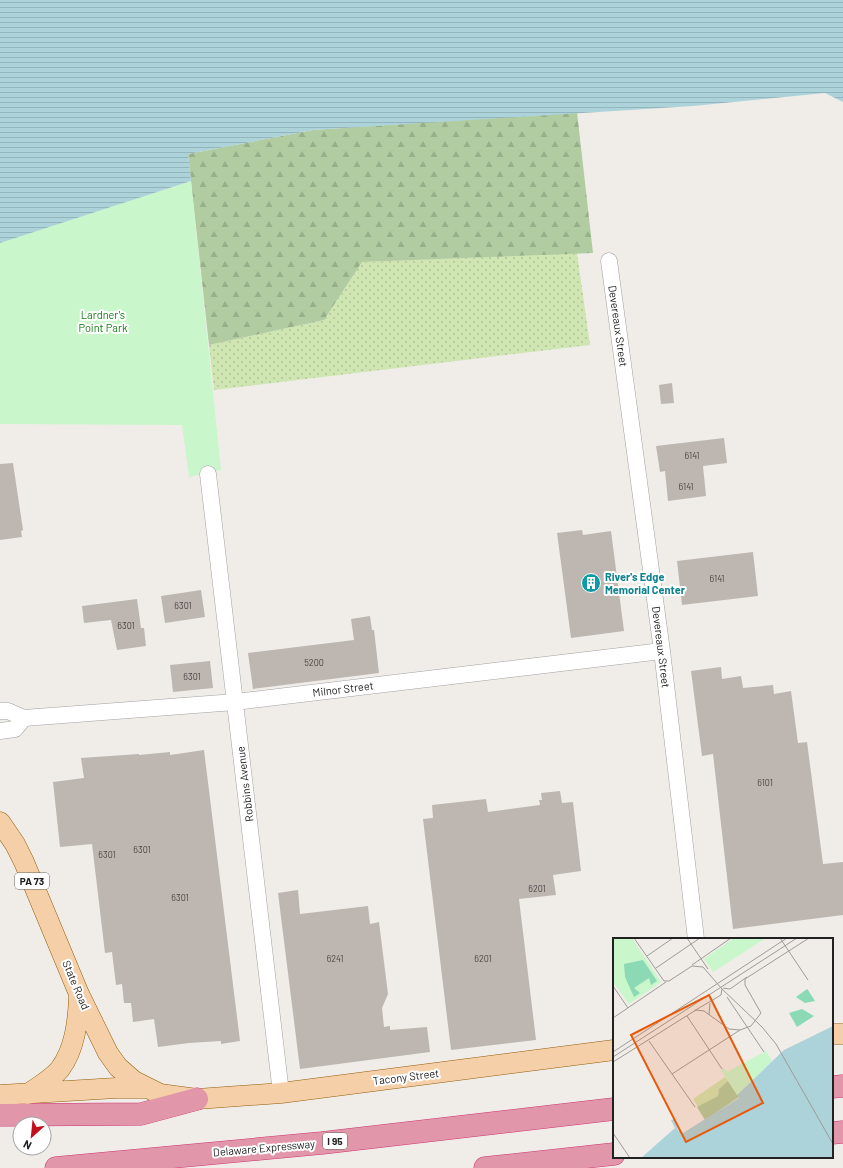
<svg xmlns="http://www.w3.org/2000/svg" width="843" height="1168" font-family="Barlow,sans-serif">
	<defs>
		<pattern id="grass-dots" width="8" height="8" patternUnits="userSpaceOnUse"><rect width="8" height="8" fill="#cfe6b2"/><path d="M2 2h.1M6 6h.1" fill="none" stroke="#b1c599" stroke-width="1.8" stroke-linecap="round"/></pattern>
		<pattern id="forest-firs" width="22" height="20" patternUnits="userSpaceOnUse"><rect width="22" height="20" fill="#b0cca0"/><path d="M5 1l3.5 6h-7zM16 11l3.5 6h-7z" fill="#97af8a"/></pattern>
		<pattern id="water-rules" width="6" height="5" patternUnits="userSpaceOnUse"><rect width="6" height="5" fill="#acd3da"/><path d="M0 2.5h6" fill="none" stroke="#94b5bb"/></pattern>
	</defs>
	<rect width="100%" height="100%" fill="#f0ede8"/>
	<path fill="url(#grass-dots)" d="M577,253L590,345L214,390L209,345L324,320L362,262Z"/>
	<path fill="url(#forest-firs)" d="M577,112L593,253L362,262L324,320L209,345L188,154L313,130Z"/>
	<path fill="#c9f6ca" d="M191,181L221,470L189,477L182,425L0,424V243Z"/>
	<path fill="url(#water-rules)" d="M0,0H843V102L825,93L693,106L313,130L188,154L191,181L0,243Z"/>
	<path fill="#beb6b1" d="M672,383L674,403L661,404L659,385Z
		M724,438L727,463L703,466L706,496L668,501L665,471L660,472L656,446Z
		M13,463L23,530L21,531L22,537L0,540V464Z
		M582,530L583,535L611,531L624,631L571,638L557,533Z
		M753,552L758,596L682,605L677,561Z
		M201,590L205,617L165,623L161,596Z
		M137,599L141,628H144L146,646L117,650L111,620L84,623L82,606Z
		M370,616L372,630H374L379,673L253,689L248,653L354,640L351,619Z
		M210,661L213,688L173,692L170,665Z
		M721,667L722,679L741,676L743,688L773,685L774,694L791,691L798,743L807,742L823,864L843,862V915L733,929L713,754L702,756L691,671Z
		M204,750L240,1041L221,1044V1041L189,1043L158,1047L154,1019L133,1022L131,1003H124L122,984L116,985L112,952L105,953L92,844L60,847L53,782L84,778L81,758L139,754V755L170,752V755Z
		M560,791L562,803L573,802L581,871L553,875L556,895L519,899L536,1040L451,1050L423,819L433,818L432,805L486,799L488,812L540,805L539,800H542L541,793Z
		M298,890L300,914L368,906L370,924L379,922L388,994L382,1008L384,1027L390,1026V1030L427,1027L430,1052L300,1069L278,893Z"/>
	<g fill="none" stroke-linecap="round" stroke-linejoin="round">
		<g stroke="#a2a2a2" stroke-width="17">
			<path id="minor" d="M609,261L662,651L696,939
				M208,474L281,1093
				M0,711H8L24,718L235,702L662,651
				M0,731L15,729L24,718"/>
		</g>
		<g stroke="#925d0b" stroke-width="21">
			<path id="major" d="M0,822L15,844L24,862L79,994L108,1053L118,1067L134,1081L160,1094L197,1099L281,1093L614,1050
				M832,1034H843
				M28,1094C39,1086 52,1079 60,1069C75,1049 78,1021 79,997
				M0,1095L116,1088H146"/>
		</g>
		<g stroke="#ce3573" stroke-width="23">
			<path id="highway" d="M832,1087L843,1086
				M0,1115L141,1114L197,1099
				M832,1133L843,1132
				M56,1168L322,1143L614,1109
				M485,1168L614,1154"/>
		</g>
		<use href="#minor" stroke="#fff" stroke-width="16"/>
		<use href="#major" stroke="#f5cfa8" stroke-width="20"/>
		<use href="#highway" stroke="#e196a9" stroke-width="22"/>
	</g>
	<defs>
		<g id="building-disc" transform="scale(1)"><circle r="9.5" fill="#0f9aa8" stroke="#fff"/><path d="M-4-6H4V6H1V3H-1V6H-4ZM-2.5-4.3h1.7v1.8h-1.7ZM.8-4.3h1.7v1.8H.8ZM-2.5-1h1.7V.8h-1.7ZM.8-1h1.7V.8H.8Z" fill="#fff"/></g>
	</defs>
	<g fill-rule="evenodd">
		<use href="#building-disc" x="591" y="583"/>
	</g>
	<g text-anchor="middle" stroke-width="4" stroke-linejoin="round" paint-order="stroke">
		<g font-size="9" fill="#484645">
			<text x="692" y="459">6141</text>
			<text x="686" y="490">6141</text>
			<text x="717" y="582">6141</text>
			<text x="183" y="609">6301</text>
			<text x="126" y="629">6301</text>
			<text x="314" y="666">5200</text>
			<text x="192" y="680">6301</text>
			<text x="765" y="786">6101</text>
			<text x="142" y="853">6301</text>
			<text x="107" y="858">6301</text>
			<text x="537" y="892">6201</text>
			<text x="180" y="901">6301</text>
			<text x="335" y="962">6241</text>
			<text x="483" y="962">6201</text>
		</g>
		<g fill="#fff" stroke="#646464" stroke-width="1">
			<rect x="15" y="873" width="34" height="16" rx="3"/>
			<rect x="323" y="1133" width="24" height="16" rx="3"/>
		</g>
		<g font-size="10" font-weight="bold" fill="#212121">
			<text x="32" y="885">PA 73</text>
			<text x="335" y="1145">I 95</text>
		</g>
		<g font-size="11" fill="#147916" stroke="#fff">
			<text x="103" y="319">Lardner's<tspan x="103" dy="13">Point Park</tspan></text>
		</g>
		<g font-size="11" fill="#212121" stroke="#fff">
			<text transform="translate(618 326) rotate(82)" y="4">Devereaux Street</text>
			<text transform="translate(661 647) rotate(83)" y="4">Devereaux Street</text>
			<text transform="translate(343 689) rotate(-7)" y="4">Milnor Street</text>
			<text transform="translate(245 784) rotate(-97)" y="4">Robbins Avenue</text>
			<text transform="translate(76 985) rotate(67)" y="4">State Road</text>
			<text transform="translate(406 1077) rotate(-7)" y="4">Tacony Street</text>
			<text transform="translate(264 1148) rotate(-5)" y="4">Delaware Expressway</text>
		</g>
		<g font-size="11" font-weight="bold" fill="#0d838f" stroke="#fff" text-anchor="start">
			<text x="605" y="581">River's Edge<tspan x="605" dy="13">Memorial Center</tspan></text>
		</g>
	</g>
	<g transform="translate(613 938)">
		<rect width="220" height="220" fill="#f0ede8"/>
		<path d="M112,139L115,143L106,151L105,158L85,169L80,161Z" fill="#cfe6b2"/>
		<path d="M115,143L126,159L92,182L84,169L105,158L106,151Z" fill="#b0cca0"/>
		<path d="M0,0H19L48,44L16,66L0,44ZM121,0H153L100,34L91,21ZM153,113L159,123L124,157L108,132L111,130L114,134Z" fill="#c9f6ca"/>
		<path d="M30,22L44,43L38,47L36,40L21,50L27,55L21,59L12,39L11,26ZM194,51L195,52L202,63L192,65L183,59ZM189,71L201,78L184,89L176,75Z" fill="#8cd9b6"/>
		<path d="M220,88V220H28L62,190L58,182L61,181L65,192L70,195L126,160L124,157L171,112Z" fill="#acd3da"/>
		<path fill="none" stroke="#9d9b98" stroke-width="1" d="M21,0L51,43H56L79,28L90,29L109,51L149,89L163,106L220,206M74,0L95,31M167,0L195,42M34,18L60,0M79,27L118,0M43,30L87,0M0,48L15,70M110,50L117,51L134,39M114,59L151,114M81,73L108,57L109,51M96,77L97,65M74,78L109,131M0,80L53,44M36,103L82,169M0,114L174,0M0,119L184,0M0,124L83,72L91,73L116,91L127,92L138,88L148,75L132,47V41L196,0M59,136L127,92M0,195L17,220"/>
		<path fill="#e8590c" fill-opacity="0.15" stroke="#e8590c" stroke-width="2" d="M96,57L150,165L73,204L18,97Z"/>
		<rect width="220" height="220" fill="none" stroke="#212121" stroke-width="2"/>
	</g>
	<g transform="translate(32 1136) rotate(207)"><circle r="19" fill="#ffffff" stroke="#a6a6a6"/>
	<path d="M0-3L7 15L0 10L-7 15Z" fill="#c20f1b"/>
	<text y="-6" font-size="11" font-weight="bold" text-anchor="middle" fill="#212121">N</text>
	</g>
</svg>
